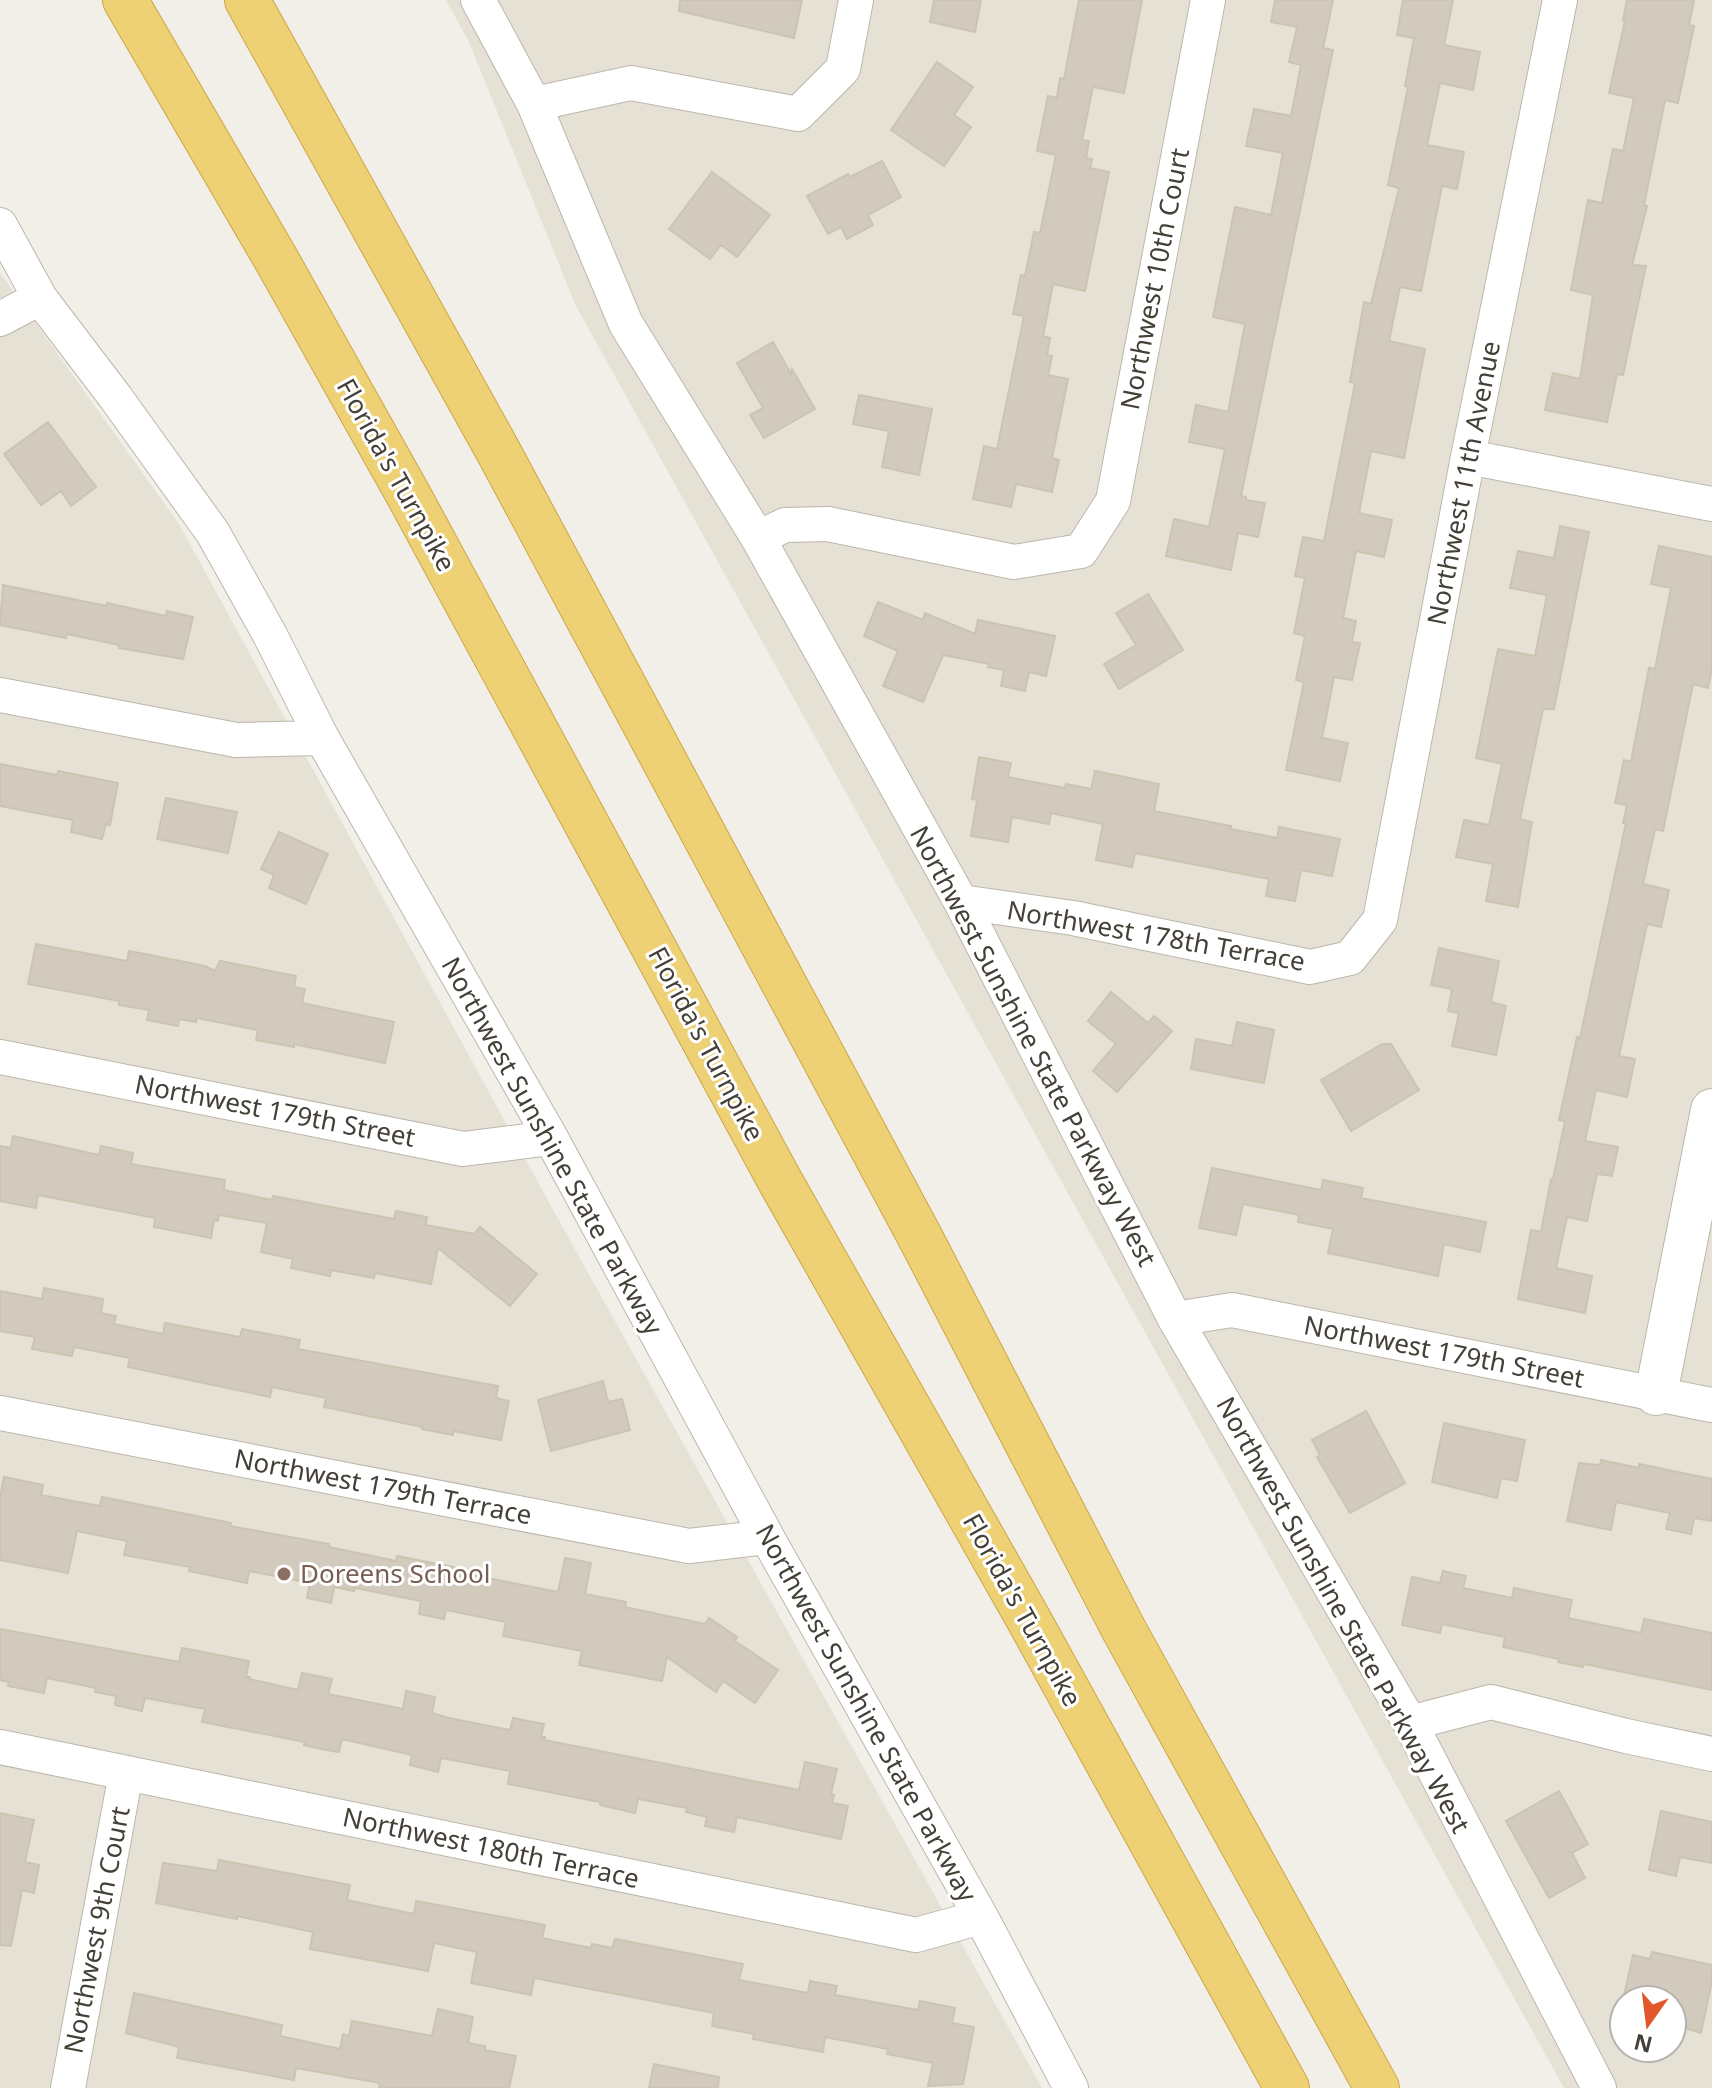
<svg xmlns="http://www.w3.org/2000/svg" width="1712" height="2088" font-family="'Noto Sans',sans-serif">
	<rect width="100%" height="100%" fill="#f1efe7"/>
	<path fill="#e5e1d5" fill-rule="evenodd" d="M446,0H1712V2088H1564L575,304L469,42ZM1624,2000H1672V2048H1624Z
		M0,273L179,524L557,1217L1042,2088H0Z"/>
	<path fill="#d2cbbd" stroke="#ccc4b1" stroke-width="2" d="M680,0H802L794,38L679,11Z
		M934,0H981L975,32L930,22Z
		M1079,0H1142L1124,93L1093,87L1082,140L1089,141L1086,158L1092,159L1090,168L1109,172L1085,291L1053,284L1043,336L1050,338L1047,355L1052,356L1048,375L1068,379L1052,458L1059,460L1052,492L1016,484L1011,507L973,499L984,446L997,449L1024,316L1013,314L1021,275L1025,276L1034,232L1040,233L1056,155L1037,151L1048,96L1057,98L1060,78L1064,79Z
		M1275,0H1333L1323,48L1333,50L1241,496L1246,497V500L1265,503L1258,537L1238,533L1231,570L1166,556L1174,519L1209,527L1225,449L1189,442L1196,405L1228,412L1245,324L1213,317L1235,207L1271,215L1283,153L1246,146L1254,109L1291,116L1301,65L1289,62L1297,27L1271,22Z
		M1403,0H1453L1444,45L1480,52L1473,90L1440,83L1427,145L1464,152L1457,189L1442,186L1421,291L1400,287L1389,341L1425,349L1404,458L1371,451L1359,513L1392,520L1384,557L1356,551L1343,618L1356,621L1352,642L1360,643L1352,680L1334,677L1322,738L1348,743L1340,781L1286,770L1304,682L1296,680L1305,636L1294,633L1305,578L1295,576L1303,537L1324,541L1355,383L1350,382L1364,302L1371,304L1399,188L1388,185L1408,87L1405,86L1414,38L1397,35Z
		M1627,0H1694L1689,25L1694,26L1678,103L1665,100L1644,205L1647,206L1632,265L1646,266L1623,375L1617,374L1607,422L1545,410L1553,373L1580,379L1593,295L1571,290L1588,200L1602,203L1613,149L1623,151L1634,98L1609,93L1625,21L1623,20Z
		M937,62L973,87L954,115L971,127L944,166L891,130Z
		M882,161L901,197L868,215L873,225L847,239L841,227L828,234L807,196L848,174L850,177Z
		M712,172L770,215L737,257L721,245L710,259L669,229Z
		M773,342L791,374L792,369L815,409L764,438L750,415L763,408L737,363Z
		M859,395L932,409L919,475L882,467L889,431L853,424Z
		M48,422L96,487L71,506L61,491L41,505L4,454Z
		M1560,526L1589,532L1554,709H1543L1520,819L1532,822L1518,907L1486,901L1493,864L1456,857L1464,820L1489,825L1502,764L1476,758L1498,649L1535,656L1547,595L1510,588L1518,551L1554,558Z
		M1659,546L1712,557V668L1708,688L1693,684L1663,831L1655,829L1643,884L1669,890L1661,927L1647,924L1619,1056L1635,1059L1627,1097L1596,1090L1585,1141L1618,1147L1612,1176L1597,1174L1587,1221L1567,1217L1556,1268L1592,1276L1585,1313L1518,1299L1531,1230L1541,1232L1551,1179H1553L1565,1121L1559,1120L1577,1037L1580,1038L1626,823H1623L1627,805L1615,803L1624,760L1631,762L1649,668L1655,669L1671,588L1651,584Z
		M3,585L107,606V603L166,616L167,611L193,617L183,659L119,648V645L67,634L66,638L0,625Z
		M1148,594L1183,650L1119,689L1104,664L1136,645L1116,613Z
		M878,602L923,620L925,613L975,634L978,620L1055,636L1046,676L1029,672L1025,691L1001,686L1004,670L988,667L989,664L943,655L923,702L883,686L898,651L864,636Z
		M979,757L1011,763L1008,777L1065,788L1066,784L1091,789L1095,771L1159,784L1154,811L1231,826V829L1277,838L1279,827L1340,839L1332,876L1301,870L1295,901L1266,896L1269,879L1135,853L1132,867L1096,860L1103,824L1051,813L1049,824L1012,817L1008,842L971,836L977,800L972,799Z
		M0,764L57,775L58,771L118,783L110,825L106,824L102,839L71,832L73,820L0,806Z
		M166,798L237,812L228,853L157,839Z
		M279,832L328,854L306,904L269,888L274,875L261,869Z
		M36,944L127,961L129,951L205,966L215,971L220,961L296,976L294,987L305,989L302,1003L394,1022L385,1063L294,1044V1047L256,1040L258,1030L197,1018L196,1022L179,1019L178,1026L147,1020L149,1010L119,1005V1001L28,984Z
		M1439,948L1499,961L1491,1002L1506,1006L1496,1055L1452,1046L1459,1013L1448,1011L1452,989L1431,985Z
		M1111,992L1148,1023L1154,1016L1172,1031L1117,1092L1093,1071L1116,1044L1088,1021Z
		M1237,1022L1274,1030L1264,1083L1191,1069L1196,1039L1232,1046Z
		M1382,1044H1391L1419,1090L1351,1131L1321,1080Z
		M13,1136L99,1155L101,1146L133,1153L131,1164L225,1180L224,1190L272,1200L273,1196L394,1219L396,1211L427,1217L426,1225L474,1234L480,1227L537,1274L510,1306L438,1248L431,1284L375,1273L374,1278L331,1270L330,1276L291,1268L293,1259L261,1252L267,1223L219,1215L218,1221L214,1220L211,1238L154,1227L155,1218L38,1195L36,1208L0,1201V1146L11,1148Z
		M1212,1168L1321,1190L1323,1180L1363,1188L1361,1198L1486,1222L1480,1252L1444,1244L1438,1276L1328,1253L1333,1229L1298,1222L1299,1215L1243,1204L1236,1235L1199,1228Z
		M44,1288L103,1299L101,1313L116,1316L114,1324L163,1334L165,1323L240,1337L242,1329L300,1340L298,1349L498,1386L496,1398L509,1401L501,1440L453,1431V1435L422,1429L423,1427L324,1407L326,1398L272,1387L270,1397L128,1367L130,1358L74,1347L72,1356L32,1349L35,1337L0,1331V1291L42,1299Z
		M603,1381L608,1402L622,1399L630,1430L551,1451L538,1400Z
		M1366,1411L1405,1483L1350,1513L1317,1457L1320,1455L1312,1440Z
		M1444,1423L1525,1440L1517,1481L1501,1478L1497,1498L1432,1482Z
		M1601,1460L1639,1468V1464L1712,1479V1521L1694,1518L1691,1534L1666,1529L1670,1513L1616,1502L1611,1530L1567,1521L1579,1463L1600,1465Z
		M4,1477L43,1485L41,1495L100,1506L102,1497L231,1523L230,1526L329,1544V1547L396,1561L397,1556L474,1571L473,1575L558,1592L565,1558L591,1563L585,1594L626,1602L625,1607L705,1624L709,1618L737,1637L735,1641L778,1670L755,1703L723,1681L716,1692L667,1657L662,1681L579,1665L582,1651L503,1636L506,1622L446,1610L444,1619L419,1614L421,1601L355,1588L354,1591L334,1587L331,1603L307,1598L310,1583L249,1571L247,1583L189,1571L190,1567L124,1555L127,1541L77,1531L68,1573L0,1560V1497Z
		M1443,1571L1466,1576L1463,1588L1512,1598L1514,1588L1572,1600L1568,1618L1641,1633L1644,1619L1712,1633V1690L1584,1664L1583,1667L1558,1662L1559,1659L1503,1647L1505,1637L1442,1624L1440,1633L1402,1625L1412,1577L1440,1583Z
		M0,1629L179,1662L182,1648L249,1661L246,1677H250L249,1679L298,1690L302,1673L332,1679L328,1694L403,1709L406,1691L421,1694L435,1697L432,1713L449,1718L510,1730L513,1718L528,1721L544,1724L541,1737H545L544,1740L799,1790L805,1762L837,1769L831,1794L834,1795L832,1803L848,1806L841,1839L737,1817L734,1832L705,1826L707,1817L686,1812L687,1808L638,1799L635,1813L600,1805V1802L508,1784L510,1771L441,1758L438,1772L410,1765L412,1755L342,1739L339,1752L321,1749L304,1745L305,1742L202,1722L205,1709L145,1698L142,1711L115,1705L116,1696L95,1692L96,1688L47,1678L44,1693L8,1686L9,1682L0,1680Z
		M1559,1791L1588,1844L1572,1853L1585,1878L1549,1898L1506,1821Z
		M1661,1811L1712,1822V1863L1680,1857L1676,1876L1649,1870Z
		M0,1813L34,1820L25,1862L39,1865L34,1893L22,1890L11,1946L0,1945Z
		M219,1860L350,1885L347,1900L414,1914L416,1901L545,1925L542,1938L591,1948L592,1944L612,1948L615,1939L743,1964L739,1980L808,1993L810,1981L837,1986L835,1995L918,2010L920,2001L955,2008L952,2023L974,2027L963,2084L928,2086L933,2063L887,2054L888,2049L825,2037L823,2052L753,2039L754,2034L712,2026L714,2013L534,1978L531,1995L471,1983L477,1952L434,1943L428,1971L310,1949L313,1932L237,1916V1919L156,1903L163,1863L217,1871Z
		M1652,1952L1712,1965V1981L1701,2033L1672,2024V2000H1623L1633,1955L1650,1959Z
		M134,1993L282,2025L280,2036L340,2049L343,2034L349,2036L352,2021L432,2036L438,2009L473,2017L468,2043L485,2046V2050L516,2056L509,2088H379L380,2083L296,2068L294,2080L177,2058L179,2047L126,2033Z
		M654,2064L719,2077L718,2088H649Z"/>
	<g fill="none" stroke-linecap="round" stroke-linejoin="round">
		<g stroke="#bcb7aa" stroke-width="36">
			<path id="minor" d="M478,0L534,104L626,324L758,538L961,902L1175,1319L1410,1723L1599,2088
				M534,104L631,83L798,114L843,69L856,0
				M0,225L40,298L116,398L213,533L270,635L322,738L551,1138L767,1537L981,1917L1071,2088
				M0,319L40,298
				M1468,457L1712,504
				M758,538L785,525L828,524L1014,562L1081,551L1113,501L1208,0
				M0,695L236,740L322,738
				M961,902L1073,918L1310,967L1350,958L1380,920L1468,457L1560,0
				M0,1057L463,1149L551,1138
				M1175,1319L1232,1310L1712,1405
				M0,1413L689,1546L767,1537
				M1410,1723L1491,1702L1626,1736L1712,1754
				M0,1747L916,1935L981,1917
				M68,2088L126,1773"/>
		</g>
		<g stroke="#bcb7aa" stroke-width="44">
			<path id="tertiary" d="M1656,1394L1712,1110"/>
		</g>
		<g stroke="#cca646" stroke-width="46">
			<path id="motorway" d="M125,0L276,259L409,496L780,1181L1029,1620L1287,2088
				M247,0L497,449L920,1237L1124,1630L1377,2088"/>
		</g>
		<use href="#minor" stroke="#fff" stroke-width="34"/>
		<use href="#tertiary" stroke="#fff" stroke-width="42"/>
		<use href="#motorway" stroke="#eed075" stroke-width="44"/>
	</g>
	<circle fill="#8d6e63" stroke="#fff" stroke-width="3" cx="284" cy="1574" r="8"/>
	<g text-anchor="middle" stroke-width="6" stroke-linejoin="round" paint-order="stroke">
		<g font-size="26" fill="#444037" stroke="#fff">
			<text transform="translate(1155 279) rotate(-79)" y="9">Northwest 10th Court</text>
			<text transform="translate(396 475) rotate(61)" y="9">Florida's Turnpike</text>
			<text transform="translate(1464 483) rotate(-79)" y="9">Northwest 11th Avenue</text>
			<text transform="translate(1156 936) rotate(10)" y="9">Northwest 178th Terrace</text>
			<text transform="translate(706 1044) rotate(62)" y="9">Florida's Turnpike</text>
			<text transform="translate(1033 1046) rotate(62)" y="9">Northwest Sunshine State Parkway West</text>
			<text transform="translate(275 1111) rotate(11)" y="9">Northwest 179th Street</text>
			<text transform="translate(552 1146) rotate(61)" y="9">Northwest Sunshine State Parkway</text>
			<text transform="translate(1444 1352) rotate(11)" y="9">Northwest 179th Street</text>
			<text transform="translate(383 1487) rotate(11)" y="9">Northwest 179th Terrace</text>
			<text transform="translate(1022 1610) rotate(61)" y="9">Florida's Turnpike</text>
			<text transform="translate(1343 1615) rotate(61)" y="9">Northwest Sunshine State Parkway West</text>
			<text transform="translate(866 1713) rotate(61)" y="9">Northwest Sunshine State Parkway</text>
			<text transform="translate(491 1848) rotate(12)" y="9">Northwest 180th Terrace</text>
			<text transform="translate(97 1930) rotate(-79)" y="9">Northwest 9th Court</text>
		</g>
		<g font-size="26" fill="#785e54" stroke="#fff" text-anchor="start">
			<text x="300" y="1583">Doreens School</text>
		</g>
	</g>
	<g transform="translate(1648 2024) rotate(194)"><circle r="38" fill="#ffffff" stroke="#b4b3af" stroke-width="2"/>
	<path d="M0-6L14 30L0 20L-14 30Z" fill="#e3572c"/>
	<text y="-12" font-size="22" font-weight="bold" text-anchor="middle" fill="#444037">N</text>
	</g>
</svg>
